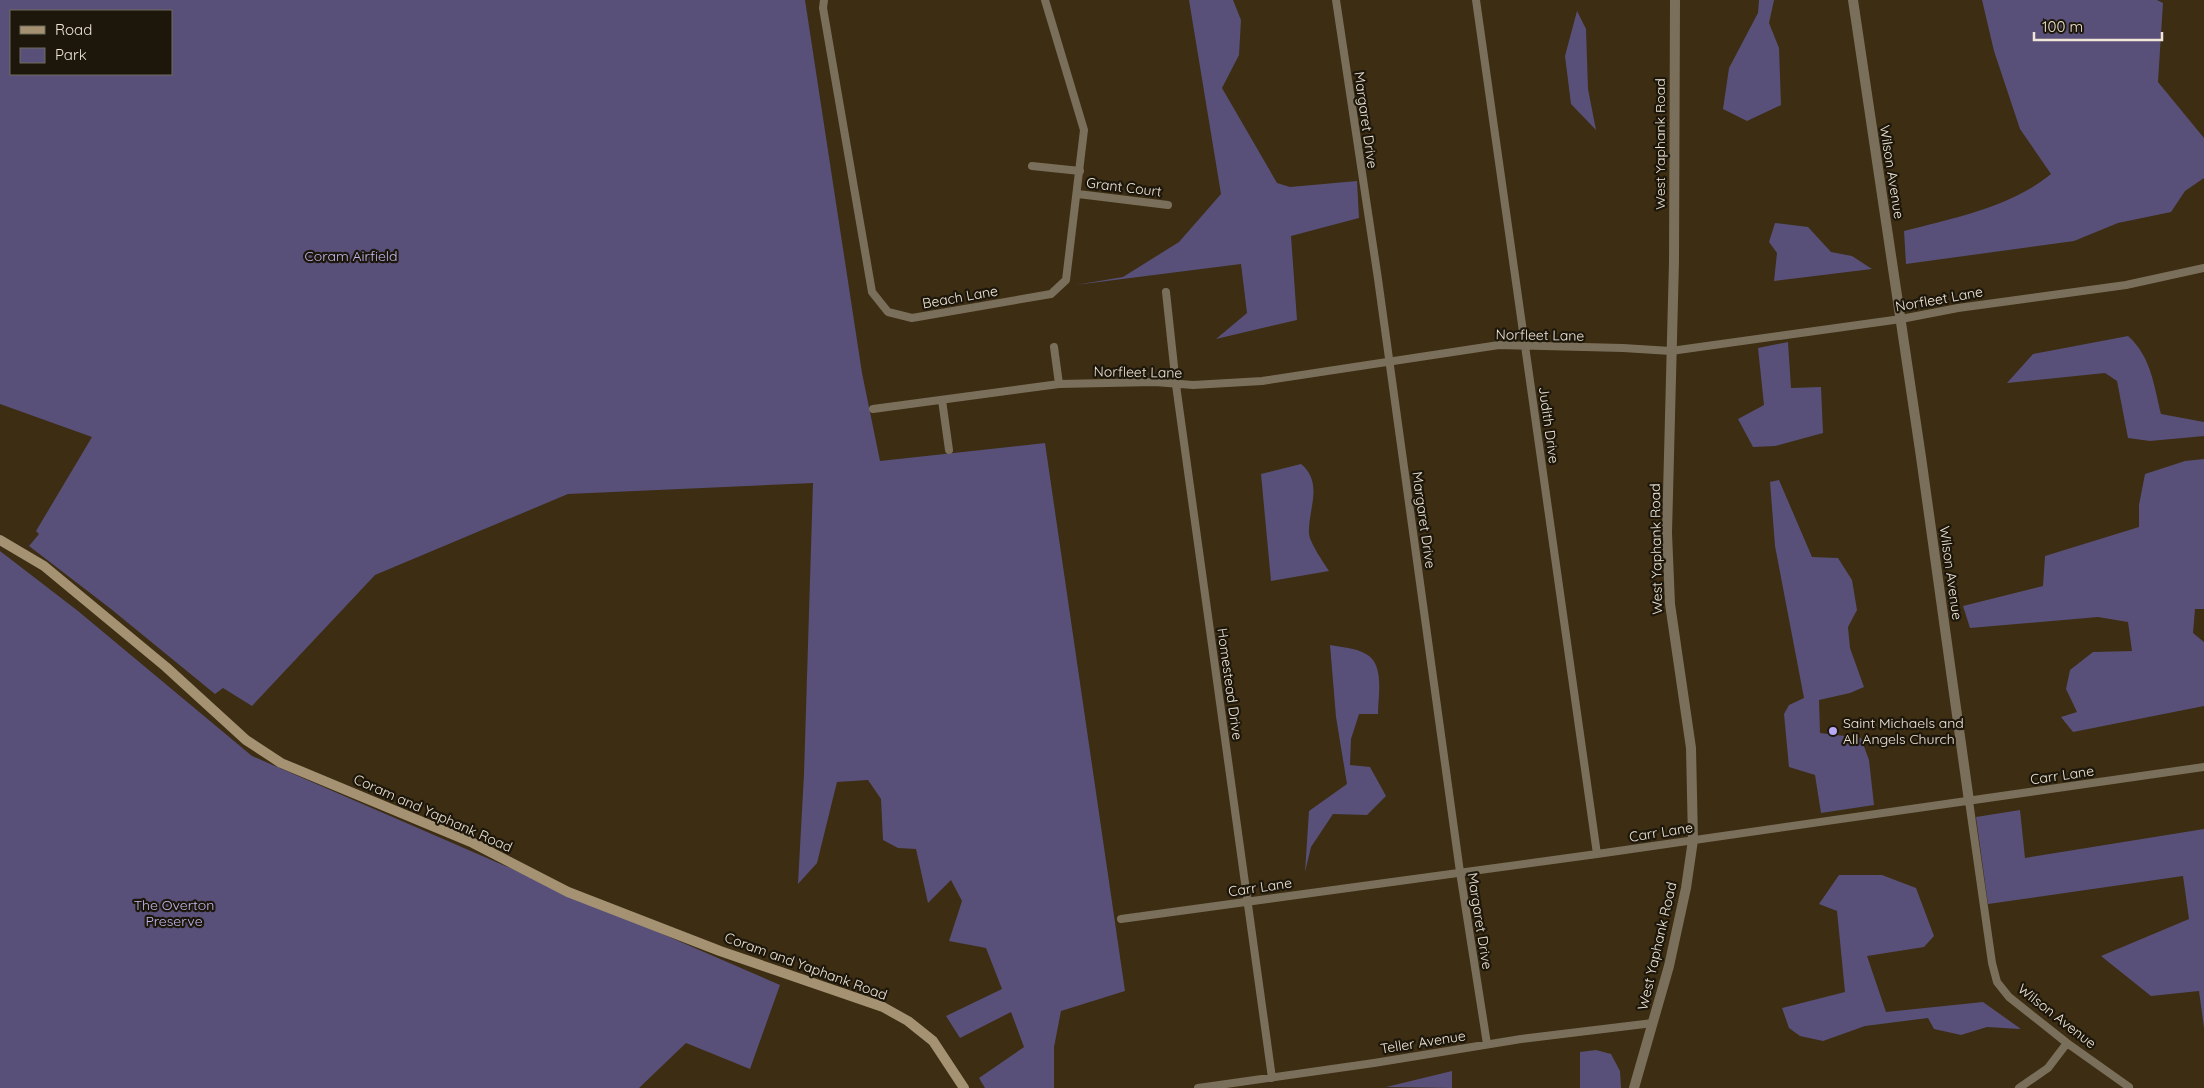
<svg xmlns="http://www.w3.org/2000/svg" width="2204" height="1088" font-family="Quicksand,sans-serif">
	<rect width="100%" height="100%" fill="#3c2d13"/>
	<path fill="#585078" fill-rule="evenodd" d="M0,0H805L862,373L880,461L1045,443L1125,991L1061,1011L1054,1047V1088H985L979,1078L1024,1047L1011,1012L960,1038L946,1016L1002,989L986,948L949,941L962,901L951,880L928,903L916,849L898,848L883,840L881,799L868,780L837,782L817,863L798,884L804,774L813,483L568,494L375,575L252,706L223,688L215,694L111,609L29,546L39,534L36,531L92,437L0,404ZM11,11H171V74H11Z
		M1189,0H1233L1241,20L1239,55L1222,88L1277,183L1290,187L1357,181L1359,218L1291,236L1297,320L1216,339L1247,313L1241,264L1075,285L1123,277L1179,242L1221,194Z
		M1759,0H1774L1769,23L1779,48L1781,105L1747,121L1723,109L1729,68L1758,13Z
		M1982,0H2157L2163,3L2158,82L2204,138V178L2185,191L2171,212L2118,223L2074,241L1906,264L1904,231C1953,218 2011,207 2051,174L2020,129L1994,51Z
		M1577,11L1586,29L1588,89L1596,130L1571,104L1565,56Z
		M1775,223L1808,227L1831,252L1852,256L1872,269L1774,281L1777,253L1769,242Z
		M2128,336C2151,356 2154,386 2161,414L2204,422V436L2150,441L2128,438L2117,381L2105,373L2007,383L2033,354Z
		M1788,342L1791,388L1821,387L1823,433L1775,446L1753,447L1738,419L1764,405L1758,348Z
		M2204,459V609H2195L2193,633L2204,642V706L2073,732L2061,717L2077,712L2066,689L2070,670L2093,652L2132,651L2128,622L2098,617L1970,628L1963,606L2043,586L2045,556L2139,527V505L2145,474L2185,461Z
		M1301,464C1324,483 1308,509 1309,533C1309,542 1324,563 1329,571L1271,581L1261,474Z
		M1779,480L1812,557L1838,558L1852,580L1857,610L1848,627L1850,648L1864,687L1850,693L1819,700L1820,733L1861,738L1869,760L1874,805L1821,813L1815,775L1789,767L1784,714L1789,705L1804,698L1775,546L1770,482Z
		M0,551L78,611L252,756L780,985L750,1069L686,1043L639,1088H0Z
		M1330,645C1341,647 1356,648 1366,654C1385,664 1378,696 1378,714H1359L1351,739L1350,765L1370,767L1386,796L1367,815L1333,814L1311,847L1305,872L1309,811L1347,784L1336,717Z
		M2020,810L2025,858L2204,829V1028L2199,991L2151,996L2101,956L2189,919L2183,876L1988,904L1976,817Z
		M1839,875H1882L1916,888L1934,936L1924,947L1867,956L1886,1012L1983,1002L2021,1029L1987,1027L1961,1035L1934,1029L1928,1018L1865,1026L1823,1041L1800,1036L1789,1028L1782,1008L1845,992L1837,911L1819,904Z
		M1596,1050L1611,1054L1620,1071L1621,1088H1580V1052Z
		M1452,1071V1088L1386,1087Z"/>
	<g fill="none" stroke-linecap="round" stroke-linejoin="round">
		<path stroke="#7a6f5b" stroke-width="8" d="M824,0L823,8L872,292L888,312L912,318L1051,294L1066,280L1084,130L1045,0
			M1336,0L1378,279L1460,872L1487,1044
			M1476,0L1597,854
			M1032,166L1080,171
			M1078,194L1168,205
			M1166,292L1176,385L1272,1078
			M1054,347L1059,384
			M942,400L949,450
			M873,409L1059,384L1155,382L1193,385L1262,381L1499,345L1623,348L1671,351L1901,319L1958,308L2126,285L2204,268
			M1969,801L1992,963L1997,982L2009,997L2067,1043L2129,1087
			M1121,919L1597,854L2204,767
			M1198,1088L1374,1063L1521,1039L1653,1023
			M2019,1088L2048,1068L2067,1043"/>
		<path stroke="#7a6f5b" stroke-width="10" d="M1853,0L1921,457L1969,801
			M1634,1088L1669,966L1686,888L1693,840L1691,748L1670,604L1667,533L1674,261L1675,0"/>
		<path stroke="#a49272" stroke-width="10" d="M0,540L44,566L166,667L246,740L281,763L473,843L568,892L720,951L883,1007L908,1021L933,1041L964,1088"/>
	</g>
	<circle fill="#b9aaf7" stroke="#1d170b" stroke-width="2" cx="1833" cy="731" r="5"/>
	<g text-anchor="middle" stroke-width="4.5" stroke-linejoin="round" paint-order="stroke">
		<g font-size="14" fill="#efe6d7" stroke="#1d170b">
			<text transform="translate(1366 120) rotate(82)" y="5">Margaret Drive</text>
			<text transform="translate(1660 144) rotate(-90)" y="5">West Yaphank Road</text>
			<text transform="translate(1892 172) rotate(81)" y="5">Wilson Avenue</text>
			<text transform="translate(1124 187) rotate(7)" y="5">Grant Court</text>
			<text transform="translate(960 297) rotate(-10)" y="5">Beach Lane</text>
			<text transform="translate(1939 299) rotate(-10)" y="5">Norfleet Lane</text>
			<text transform="translate(1540 335) rotate(1)" y="5">Norfleet Lane</text>
			<text transform="translate(1138 372) rotate(1)" y="5">Norfleet Lane</text>
			<text transform="translate(1549 425) rotate(82)" y="5">Judith Drive</text>
			<text transform="translate(1424 520) rotate(82)" y="5">Margaret Drive</text>
			<text transform="translate(1656 549) rotate(-91)" y="5">West Yaphank Road</text>
			<text transform="translate(1951 573) rotate(82)" y="5">Wilson Avenue</text>
			<text transform="translate(1230 684) rotate(82)" y="5">Homestead Drive</text>
			<text transform="translate(2062 775) rotate(-8)" y="5">Carr Lane</text>
			<text transform="translate(433 813) rotate(24)" y="5">Coram and Yaphank Road</text>
			<text transform="translate(1661 832) rotate(-9)" y="5">Carr Lane</text>
			<text transform="translate(1260 887) rotate(-8)" y="5">Carr Lane</text>
			<text transform="translate(1480 921) rotate(81)" y="5">Margaret Drive</text>
			<text transform="translate(1657 946) rotate(-77)" y="5">West Yaphank Road</text>
			<text transform="translate(806 966) rotate(20)" y="5">Coram and Yaphank Road</text>
			<text transform="translate(2057 1016) rotate(38)" y="5">Wilson Avenue</text>
			<text transform="translate(1423 1042) rotate(-9)" y="5">Teller Avenue</text>
		</g>
		<g font-size="14" fill="#c4baf5" stroke="#1d170b">
			<text x="351" y="261">Coram Airfield</text>
			<text x="174" y="910">The Overton<tspan x="174" dy="16">Preserve</tspan></text>
		</g>
		<g font-size="14" fill="#efe6d7" stroke="#1d170b" text-anchor="start">
			<text x="1843" y="728">Saint Michaels and<tspan x="1843" dy="16">All Angels Church</tspan></text>
		</g>
	</g>
	<rect x="10" y="10" width="162" height="65" fill="#1d170b" stroke="#716a5d"/>
	<rect x="20" y="26" width="25" height="8" fill="#a49272" stroke="#716a5d"/>
	<text x="55" y="35" font-size="15" fill="#efe6d7">Road</text>
	<rect x="20" y="48" width="25" height="15" fill="#585078" stroke="#716a5d"/>
	<text x="55" y="60" font-size="15" fill="#efe6d7">Park</text>
	<path d="M2034 32v8h128v-8" fill="none" stroke="#efe6d7" stroke-width="2.5"/>
	<text x="2042" y="32" font-size="15" fill="#efe6d7" stroke="#1d170b" stroke-width="4" paint-order="stroke">100 m</text>
</svg>
